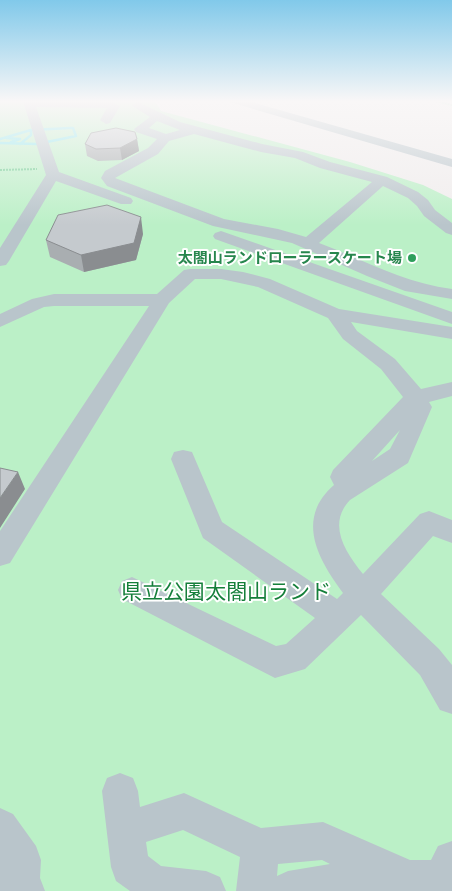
<svg xmlns="http://www.w3.org/2000/svg" width="452" height="891" font-family="'Nunito Sans','Noto Sans JP',sans-serif">
	<rect width="100%" height="100%" fill="#f1eeee"/>
	<path fill="#bbf0c7" d="M0,101H155L161,111L350,162L423,185L452,199V891H0Z"/>
	<g fill="none" stroke-linecap="round" stroke-linejoin="round">
		<path stroke="#87e8ee" stroke-width="2.5" d="M6,138L20,139L11,142
			M0,139L31,130L70,128H73L76,136L37,144L0,143
			M20,144L31,135V130"/>
		<path stroke="#72ce93" stroke-width="2" stroke-dasharray="2 1" stroke-linecap="butt" d="M436,101L452,105
			M0,170L37,169"/>
		<path fill="#b9c5cb" fill-rule="evenodd" d="M23,101L112,102L120,106L110,123L106,124L100,120L107,108L36,107L59,172L131,198L133,201L131,204H121L56,181L9,261L6,265L0,266V248L46,175Z
			M231,101H248L452,159V167L233,103Z
			M138,102L180,122L262,144L303,152L330,162L387,177L418,192L428,200L435,210L452,223V235L446,233L424,216L417,206L408,198L383,186L319,243C364,260 404,283 452,289V299L405,291L367,276L292,243L213,226L107,186L101,178L105,171L148,148L157,139L136,132L134,129L150,117L134,107L132,105ZM157,121L180,130L166,134L149,128ZM194,134L261,152L295,158L320,168L372,182L306,237L278,229L224,219L115,178L158,154L169,141Z
			M221,231L452,312V324L215,239L213,236L215,233Z
			M190,269H221L243,272L270,279L339,309L452,327V339L351,322L357,331L395,359L421,389L452,382V396L429,402L432,407L408,463L350,500C327,524 345,552 363,574L420,514L429,511L452,520V543L433,536L381,594L439,649L452,665V714L440,710L420,675L361,615L305,669L275,678L122,599L118,590L122,581L132,577L276,646L286,644L315,618L203,538L171,459L174,452L183,450L192,452L222,522L337,599L343,593C318,559 295,519 334,485L330,477L333,470L403,397L381,369L343,339L328,318L258,287L221,279H195L169,303L10,563L0,566V531L149,306H54L44,307L0,327V314L32,299L54,294H157L184,270ZM400,430L390,449L372,461Z
			M120,773L133,778L138,791L140,807L184,793L261,828L323,822L410,860H431L438,846L452,841V891H236L240,857L183,830L146,842L148,856L161,866L206,871L220,877L226,891H130L116,881L111,867L102,791L107,778ZM322,860L330,864L288,871L277,876L278,864Z
			M0,808L13,814L36,846L41,860L40,878L45,891H0Z"/>
	</g>
	<path fill="#a9aeb1" d="M137,139L139,151L122,160L98,161L87,156L85,144Z
		M143,234L136,260L84,272L50,257L46,240Z"/>
	<path fill="#8a8d90" d="M137,139L139,151L122,160L120,148Z
		M141,217L143,234L136,260L84,272L81,255Z
		M18,472L25,489L0,528V498Z"/>
	<path fill="#c5cace" stroke="#8a8d90" d="M116,128L135,132L137,139L120,148L96,149L85,144L91,133Z
		M107,205L141,217L134,243L81,255L46,240L58,215Z
		M0,468L18,472L0,498Z"/>
	<linearGradient id="sky" x2="0" y2="1"><stop stop-color="#81c9ea"/><stop offset="0.45" stop-color="#f9f7f7"/><stop offset="1" stop-color="#f9f7f7" stop-opacity="0"/></linearGradient>
	<rect width="452" height="225" fill="url(#sky)"/>
	<circle fill="#2e9e5b" stroke="#fff" stroke-width="2" cx="412" cy="258" r="5"/>
	<g text-anchor="middle" stroke-width="4" stroke-linejoin="round" paint-order="stroke">
		<g font-size="15" font-weight="bold" fill="#27864d" stroke="#fff" text-anchor="end">
			<text x="402" y="263">太閤山ランドローラースケート場</text>
		</g>
		<g font-size="21" fill="#157f3a" stroke="#fff">
			<text x="226" y="599">県立公園太閤山ランド</text>
		</g>
	</g>
</svg>
